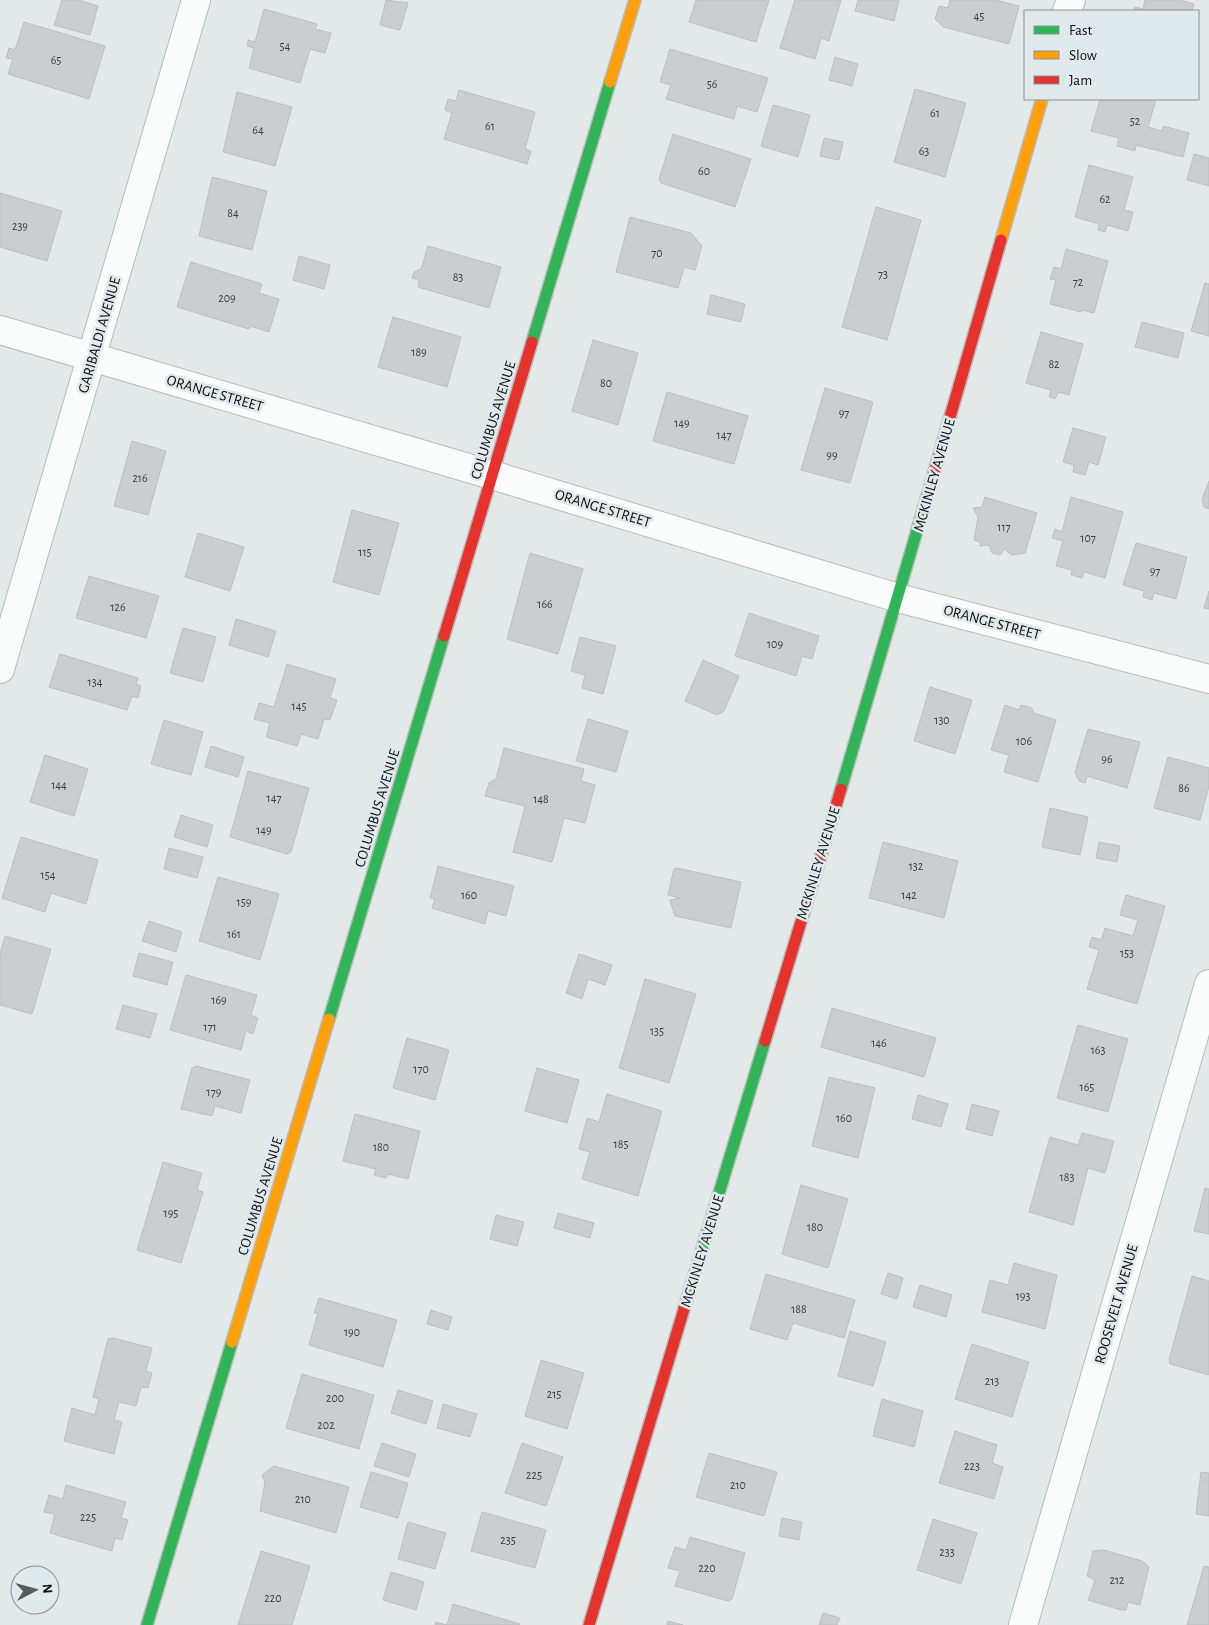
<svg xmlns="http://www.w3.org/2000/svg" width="1209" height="1625" font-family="'Alegreya Sans',sans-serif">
	<rect width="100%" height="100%" fill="#e3e8e9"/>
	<path fill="#cacecf" stroke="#bbbfbf" d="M62,0H79L98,6L90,35L54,25Z
		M386,0L408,3L400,30L380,25Z
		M696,0H769L756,42L689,22Z
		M795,0H841L829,41L821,38L815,59L780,48Z
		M858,0H899L894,21L855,11Z
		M950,0H995L1019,6L1009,44L943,27L935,19L939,6L948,8Z
		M1145,0H1179L1194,4L1192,11H1134L1135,7L1143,9Z
		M264,9L317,24L315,29L331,33L325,53L310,49L300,83L249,68L254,48L247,46L248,40L255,42Z
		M24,22L105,46L89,99L8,74L13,59L6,58L9,48L15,50Z
		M670,49L768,78L757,112L737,106L734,119L666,99L671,85L660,82Z
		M835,57L858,64L852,86L829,80Z
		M915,89L966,103L945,177L894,162Z
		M459,90L535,112L525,149L531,151L527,164L444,139L452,113L445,110L448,99L456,101Z
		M237,92L292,107L275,166L223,152Z
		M1100,99H1156L1148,127L1162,131L1163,126L1189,133L1183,157L1136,145L1135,151L1117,146L1119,138L1091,131Z
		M773,105L810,115L798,157L761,146Z
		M673,134L751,159L735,207L661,183L659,179Z
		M824,138L843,142L839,160L820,156Z
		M1194,154L1209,158V186L1187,180Z
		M1089,165L1133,177L1124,210L1133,212L1128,231L1107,225L1105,232L1098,230L1099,224L1075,217Z
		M212,177L267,191L252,250L199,236Z
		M0,193L62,211L47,261L0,247Z
		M876,207L921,220L887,340L842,327Z
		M630,217L691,233L702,246L695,270L684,267L678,288L616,272Z
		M428,246L501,267L489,308L418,287L419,280L412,278L414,272L421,269Z
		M1066,249L1108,261L1094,313L1082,310L1081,312L1050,304L1056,280L1050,279L1054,267L1061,269Z
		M299,256L330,265L324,289L293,280Z
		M191,262L262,284L259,293L279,299L269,332L250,326L249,329L177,307Z
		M1205,283L1209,284V336L1191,331Z
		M711,295L745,304L741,322L707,314Z
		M393,317L461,337L447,387L378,367Z
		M1142,322L1184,333L1178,358L1135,347Z
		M1041,332L1083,344L1069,395L1058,392L1055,399L1049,397L1051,390L1026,383Z
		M593,340L638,353L618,425L572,411Z
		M825,388L873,402L850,483L801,470Z
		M667,392L748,416L734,464L653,441Z
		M1073,428L1106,437L1098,465L1089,462L1085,475L1073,472L1074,465L1063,462Z
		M132,441L166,451L148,515L114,506Z
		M1209,481V509L1204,507L1202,499Z
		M985,497L1037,513L1025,553L1011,555L1005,549L1000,555L992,553L989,545L980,546V542L974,540L978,517L973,508L982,507Z
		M1071,497L1123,512L1105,578L1084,572L1082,578L1071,575L1072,570L1056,566L1063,541L1052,538L1055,529L1062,532Z
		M352,510L399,523L379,595L333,582Z
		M198,533L244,547L230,591L185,577Z
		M1136,543L1187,557L1176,599L1154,593L1152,600L1143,597L1144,591L1123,585Z
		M530,553L583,569L558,654L507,639Z
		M89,576L159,596L146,638L76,618Z
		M1209,591V609L1204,608Z
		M749,613L819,636L812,659L802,656L796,676L735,656Z
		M236,619L276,631L268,657L229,645Z
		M183,628L216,637L203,682L170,673Z
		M580,637L616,646L603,694L582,688L585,675L571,671Z
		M60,654L138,678L136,684L141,686L138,698L132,696L127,710L49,687Z
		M703,660L739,676L724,711L717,715L685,701Z
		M287,664L336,679L330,698L337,700L330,720L324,719L318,739L301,734L297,746L266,737L270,723L254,719L259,703L274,707Z
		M930,687L972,700L955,754L914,741Z
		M1005,705L1019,710L1021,705L1032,708L1034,713L1056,720L1038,782L1004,772L1009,755L991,750Z
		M588,719L628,731L616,772L576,761Z
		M164,720L203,732L191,775L151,764Z
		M1088,729L1140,742L1127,788L1087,776L1085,783L1079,781L1075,772Z
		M211,746L244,757L238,777L205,767Z
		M504,748L584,769L581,781L595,785L585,823L564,818L552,862L513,852L525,806L485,796L489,783L496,779Z
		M45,755L88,769L74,816L30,802Z
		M1168,757L1209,768V786L1200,820L1154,808Z
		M248,771L309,788L291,852L287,854L230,837Z
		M1050,808L1088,817L1080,855L1042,847Z
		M181,815L213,825L207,847L174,837Z
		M21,837L98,860L86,904L51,893L45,912L2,898Z
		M883,842L958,861L944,918L869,898Z
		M1099,842L1120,846L1117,862L1096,858Z
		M169,848L203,857L197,878L164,869Z
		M438,866L514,886L506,916L488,911L485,924L432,908L435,899L430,898Z
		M677,868L741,882L731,928L675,916L670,900L680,898L668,895L674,869Z
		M218,877L279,894L260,960L199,941Z
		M1126,895L1165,906L1137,1004L1087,989L1099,950L1089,947L1092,937L1101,940L1105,928L1133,936L1138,920L1120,915Z
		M149,921L182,932L176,952L142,941Z
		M5,936L51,949L32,1014L0,1005V954Z
		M139,953L173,962L167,985L133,976Z
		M579,954L612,965L605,985L588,979L582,999L566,993Z
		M186,975L257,995L251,1015L258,1018L253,1034L246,1031L241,1050L170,1030Z
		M645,979L696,994L669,1083L619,1068Z
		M123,1005L157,1014L150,1038L116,1029Z
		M832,1008L936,1038L924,1077L821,1047Z
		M1078,1025L1128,1039L1108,1112L1057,1098Z
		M407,1038L449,1050L435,1100L393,1088Z
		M196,1066L250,1080L241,1113L215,1106L212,1116L181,1109L192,1068Z
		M537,1068L579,1080L567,1123L525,1111Z
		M829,1077L875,1088L858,1158L812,1146Z
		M607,1094L662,1111L638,1196L582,1179L590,1152L579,1149L587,1118L599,1122Z
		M918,1095L948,1104L941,1127L912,1119Z
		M972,1104L999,1111L992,1136L966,1129Z
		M355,1114L420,1131L408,1179L388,1174L386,1178L374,1175L376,1169L343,1161Z
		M1082,1133L1114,1141L1105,1173L1088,1168L1073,1225L1029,1212L1050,1137L1078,1145Z
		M163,1162L202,1173L197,1190L203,1192L181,1263L137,1250Z
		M801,1185L848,1199L828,1268L782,1254Z
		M1205,1188L1209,1189V1234L1194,1231Z
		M558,1213L594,1223L590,1238L554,1228Z
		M496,1215L524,1222L517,1246L490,1239Z
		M1014,1263L1057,1275L1045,1329L982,1312L990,1280L1008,1285Z
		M888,1273L903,1278L897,1299L881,1294Z
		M766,1274L855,1300L844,1338L793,1323L787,1340L750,1329Z
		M1192,1276L1209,1281V1375L1170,1364L1169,1360Z
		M920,1285L952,1295L946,1317L913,1307Z
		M319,1298L397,1320L383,1367L309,1345L318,1313H314Z
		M431,1310L452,1317L448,1330L427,1324Z
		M850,1331L886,1342L873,1386L838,1376Z
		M113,1338L152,1348L146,1371L152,1373L148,1388L141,1387L136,1406L119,1402L114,1420L122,1422L114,1454L64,1441L72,1408L95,1415L99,1399L93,1397L108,1339Z
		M972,1344L1029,1362L1012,1417L955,1399Z
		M541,1360L584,1373L567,1429L525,1416Z
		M302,1374L374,1395L359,1449L286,1428Z
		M398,1390L433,1401L426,1424L391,1413Z
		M882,1399L923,1411L914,1447L873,1436Z
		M443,1404L477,1414L470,1437L437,1428Z
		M955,1431L997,1445L992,1463L1003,1467L994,1499L939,1483Z
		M382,1443L416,1454L409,1477L374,1466Z
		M522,1443L563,1457L546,1506L505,1493Z
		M709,1453L777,1472L764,1516L696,1497Z
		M274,1466L349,1487L336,1533L260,1511L265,1482L262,1475Z
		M371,1472L408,1483L398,1518L360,1507Z
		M1201,1472L1209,1473V1516L1196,1514Z
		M66,1485L126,1502L121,1518L128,1520L122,1540L115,1538L112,1551L50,1533L55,1514L44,1512L49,1495L63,1499Z
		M482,1512L546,1530L535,1568L471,1551Z
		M782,1518L802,1522L799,1540L779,1536Z
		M933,1519L977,1533L961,1584L917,1570Z
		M408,1522L446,1533L435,1569L398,1559Z
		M690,1537L745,1553L732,1599L728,1601L675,1586L680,1571L668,1568L675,1547L686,1550Z
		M1104,1550L1142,1561L1149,1567L1140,1605L1128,1602L1126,1610H1121L1088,1600L1095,1580L1087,1576L1093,1551Z
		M261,1551L310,1566L292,1625H238Z
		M1204,1566L1209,1567V1625H1187Z
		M391,1572L424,1582L416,1610L383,1600Z
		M453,1604L520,1624L519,1625H435L436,1622L447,1625Z
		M823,1613L840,1618L837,1625H819Z
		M668,1621L683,1625H667Z"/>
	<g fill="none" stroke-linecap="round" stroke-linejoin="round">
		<g stroke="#b7bbbb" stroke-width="30">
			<path id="street" d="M1067,11L1071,0
				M0,330L492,475L898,598L1209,679
				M0,669L196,0
				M1023,1625L1209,984"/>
		</g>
		<g stroke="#b7bbbb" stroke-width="14">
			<path id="fast" d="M532,342L610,82
				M841,789L931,483
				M329,1019L444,636
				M687,1299L765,1041
				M147,1625L232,1342"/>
		</g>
		<g stroke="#b7bbbb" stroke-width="14">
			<path id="slow" d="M610,82L635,0
				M1001,240L1042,99
				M232,1342L329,1019"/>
		</g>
		<g stroke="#b7bbbb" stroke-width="14">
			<path id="jam" d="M931,483L1001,240
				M444,636L532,342
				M765,1041L841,789
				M589,1625L687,1299"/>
		</g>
		<use href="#street" stroke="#fbfcfc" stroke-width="28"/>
		<use href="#fast" stroke="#30b455" stroke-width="11"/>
		<use href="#slow" stroke="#ff9f0a" stroke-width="11"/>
		<use href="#jam" stroke="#e5322d" stroke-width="11"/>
	</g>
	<g text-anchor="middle" stroke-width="5" stroke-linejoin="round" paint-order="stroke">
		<g font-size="12" fill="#3a3d3e">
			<text x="979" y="20">45</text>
			<text x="285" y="50">54</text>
			<text x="56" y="64">65</text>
			<text x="712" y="88">56</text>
			<text x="935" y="117">61</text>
			<text x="1135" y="125">52</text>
			<text x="490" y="130">61</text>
			<text x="258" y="134">64</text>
			<text x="924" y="155">63</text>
			<text x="704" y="175">60</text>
			<text x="1105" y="203">62</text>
			<text x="233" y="217">84</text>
			<text x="20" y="230">239</text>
			<text x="657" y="257">70</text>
			<text x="883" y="278">73</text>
			<text x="458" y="281">83</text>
			<text x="1078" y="286">72</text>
			<text x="227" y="302">209</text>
			<text x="419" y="356">189</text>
			<text x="1054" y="368">82</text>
			<text x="606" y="387">80</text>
			<text x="844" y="417">97</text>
			<text x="682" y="427">149</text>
			<text x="724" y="439">147</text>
			<text x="832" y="459">99</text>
			<text x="140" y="482">216</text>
			<text x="1004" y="531">117</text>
			<text x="1088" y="542">107</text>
			<text x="365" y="556">115</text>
			<text x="1155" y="575">97</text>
			<text x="545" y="608">166</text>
			<text x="118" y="611">126</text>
			<text x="775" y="648">109</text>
			<text x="95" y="686">134</text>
			<text x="299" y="710">145</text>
			<text x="942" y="724">130</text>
			<text x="1024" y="745">106</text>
			<text x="1107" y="763">96</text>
			<text x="59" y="789">144</text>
			<text x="1184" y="792">86</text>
			<text x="274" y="802">147</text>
			<text x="541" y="803">148</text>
			<text x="264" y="834">149</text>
			<text x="916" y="870">132</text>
			<text x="48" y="879">154</text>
			<text x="469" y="899">160</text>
			<text x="909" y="899">142</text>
			<text x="244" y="906">159</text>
			<text x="234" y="938">161</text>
			<text x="1127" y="957">153</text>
			<text x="219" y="1004">169</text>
			<text x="210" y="1031">171</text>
			<text x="657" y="1035">135</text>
			<text x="879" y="1047">146</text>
			<text x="1098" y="1054">163</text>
			<text x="421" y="1073">170</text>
			<text x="1087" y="1091">165</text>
			<text x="214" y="1096">179</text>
			<text x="844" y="1122">160</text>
			<text x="621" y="1148">185</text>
			<text x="381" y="1151">180</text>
			<text x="1067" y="1181">183</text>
			<text x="171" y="1217">195</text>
			<text x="815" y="1231">180</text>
			<text x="1023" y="1300">193</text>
			<text x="799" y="1313">188</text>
			<text x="352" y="1336">190</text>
			<text x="992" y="1385">213</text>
			<text x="554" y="1398">215</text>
			<text x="335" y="1402">200</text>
			<text x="326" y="1429">202</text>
			<text x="972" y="1470">223</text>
			<text x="534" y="1479">225</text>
			<text x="738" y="1489">210</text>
			<text x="303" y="1503">210</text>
			<text x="88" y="1521">225</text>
			<text x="508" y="1544">235</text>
			<text x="947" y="1556">233</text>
			<text x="707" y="1572">220</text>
			<text x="1117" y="1584">212</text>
			<text x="273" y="1602">220</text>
		</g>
		<g font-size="15" fill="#0a0d0e" stroke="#e0e9ec">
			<text transform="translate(99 335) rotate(-74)" y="5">GARIBALDI AVENUE</text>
			<text transform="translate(215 393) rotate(16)" y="5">ORANGE STREET</text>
			<text transform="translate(493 420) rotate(-73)" y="5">COLUMBUS AVENUE</text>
			<text transform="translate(934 475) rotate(-74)" y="5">MCKINLEY AVENUE</text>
			<text transform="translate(603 508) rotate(17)" y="5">ORANGE STREET</text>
			<text transform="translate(992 622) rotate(15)" y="5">ORANGE STREET</text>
			<text transform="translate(377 808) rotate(-73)" y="5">COLUMBUS AVENUE</text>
			<text transform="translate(818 863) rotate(-73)" y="5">MCKINLEY AVENUE</text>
			<text transform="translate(260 1196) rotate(-73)" y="5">COLUMBUS AVENUE</text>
			<text transform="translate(702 1251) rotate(-73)" y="5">MCKINLEY AVENUE</text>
			<text transform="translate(1116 1304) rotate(-74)" y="5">ROOSEVELT AVENUE</text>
		</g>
	</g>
	<rect x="1024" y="10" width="175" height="90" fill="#e0e9ec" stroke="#8a9193"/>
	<rect x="1034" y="26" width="25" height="8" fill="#30b455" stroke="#8a9193"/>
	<text x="1069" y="35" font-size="15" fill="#0a0d0e">Fast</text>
	<rect x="1034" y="51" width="25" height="8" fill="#ff9f0a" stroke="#8a9193"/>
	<text x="1069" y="60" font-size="15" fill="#0a0d0e">Slow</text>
	<rect x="1034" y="76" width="25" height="8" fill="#e5322d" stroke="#8a9193"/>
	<text x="1069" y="85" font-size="15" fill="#0a0d0e">Jam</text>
	<g transform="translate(35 1590) rotate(84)"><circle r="24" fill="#e0e9ec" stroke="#8a9193"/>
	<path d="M0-4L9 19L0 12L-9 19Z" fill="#565a5b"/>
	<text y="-8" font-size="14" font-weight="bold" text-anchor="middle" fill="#0a0d0e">N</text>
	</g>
</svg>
